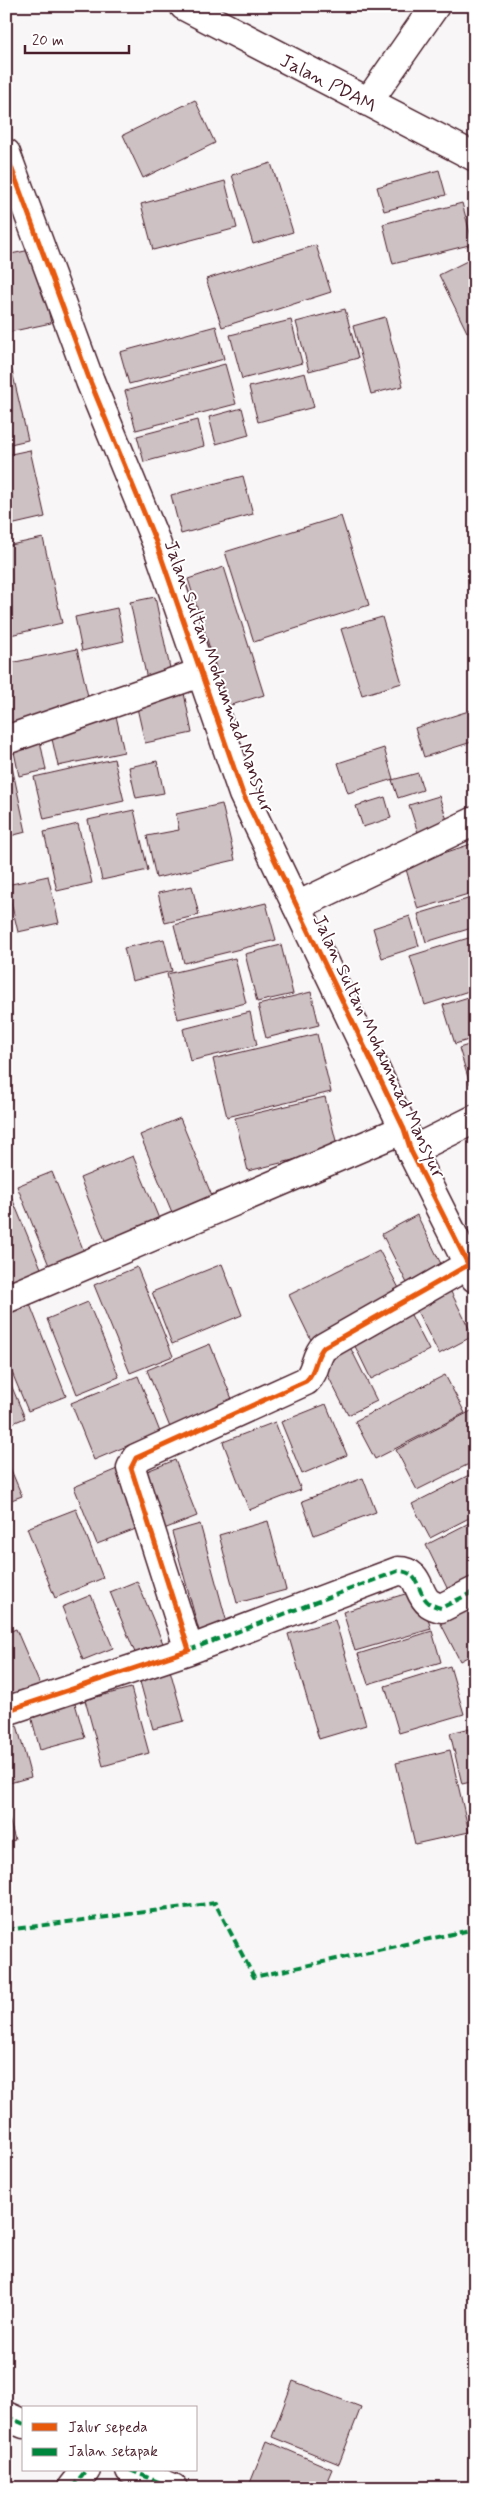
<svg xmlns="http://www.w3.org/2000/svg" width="481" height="2494" font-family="Mynerve,sans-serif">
	<rect width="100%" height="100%" fill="#f8f6f7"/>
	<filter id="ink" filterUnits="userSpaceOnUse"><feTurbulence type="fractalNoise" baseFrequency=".02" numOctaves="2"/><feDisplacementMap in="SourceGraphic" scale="10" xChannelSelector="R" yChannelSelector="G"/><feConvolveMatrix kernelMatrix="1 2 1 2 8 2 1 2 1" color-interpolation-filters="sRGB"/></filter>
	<g filter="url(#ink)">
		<path fill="#cdc1c4" stroke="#4a1f2b" d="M195,100L215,143L143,178L123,135Z
			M271,163L293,232L253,244L232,175Z
			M439,170L446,195L384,211L377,187Z
			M225,181L237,228L153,250L141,204Z
			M462,203L473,244L393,264L383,224Z
			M316,245L331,292L222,327L206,279Z
			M35,249L51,323L9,332L6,318V255Z
			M475,257V328L467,332L439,275Z
			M345,309L358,358L309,371L296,322Z
			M385,317L403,386L371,394L353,326Z
			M291,320L302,363L242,379L230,335Z
			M216,326L224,359L129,384L120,352Z
			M6,345L28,440L6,445Z
			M225,364L236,404L136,430L125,391Z
			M305,373L314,407L258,422L249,387Z
			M242,408L249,435L216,444L209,417Z
			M198,420L204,446L144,462L137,436Z
			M30,450L45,517L6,526V455Z
			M243,476L253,514L181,534L171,495Z
			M341,516L369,605L254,642L225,552Z
			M43,538L62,623L6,636V546Z
			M224,567L264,695L228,706L188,579Z
			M155,597L171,673L147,679L130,602Z
			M117,608L124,641L82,651L75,617Z
			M382,617L402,683L362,695L341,629Z
			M77,649L90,705L6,724V664Z
			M183,688L192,733L145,743L135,699Z
			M475,709V741L424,757L415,728Z
			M116,716L124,752L58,766L50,730Z
			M39,736L46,770L19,776L12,742Z
			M384,748L393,779L348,793L338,763Z
			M114,759L124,801L44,819L34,777Z
			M157,761L164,793L136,798L129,767Z
			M11,762L26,832L6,837V763Z
			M418,773L423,790L398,798L392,780Z
			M439,796L449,826L419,836L409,805Z
			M385,797L391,818L363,827L356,806Z
			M222,804L235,860L156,878L147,836L179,830L176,814Z
			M134,810L148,870L102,880L88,820Z
			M78,824L92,883L57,891L44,832Z
			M471,844L475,857V892L418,909L405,866Z
			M48,876L59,923L18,932L7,885Z
			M192,886L199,915L165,923L158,893Z
			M471,898L475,909V927L426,942L418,914Z
			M266,903L276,940L184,963L174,925Z
			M410,916L419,946L382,958L373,928Z
			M475,936V989L425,1005L410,956Z
			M164,939L172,971L132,981L124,948Z
			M281,945L293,994L257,1002L245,954Z
			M235,958L246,1003L178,1019L167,974Z
			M311,992L319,1025L266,1038L258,1005Z
			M475,995V1038L455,1044L443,1005Z
			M250,1012L257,1045L190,1061L183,1029Z
			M317,1034L331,1092L227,1117L213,1059Z
			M475,1043V1083L470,1084L459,1048Z
			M325,1097L338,1149L248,1171L235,1118Z
			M180,1118L216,1206L176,1222L140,1135Z
			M133,1156L162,1226L108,1248L80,1178Z
			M52,1172L87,1259L52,1273L17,1186Z
			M9,1191L43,1273L6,1288V1192Z
			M417,1215L444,1270L409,1287L382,1234Z
			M379,1250L402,1294L311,1340L289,1295Z
			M222,1264L242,1315L172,1344L152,1292Z
			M137,1267L173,1356L130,1373L94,1285Z
			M449,1288L473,1336L439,1354L414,1305Z
			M29,1302L66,1396L28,1411L6,1358V1311Z
			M88,1302L119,1377L77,1394L47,1319Z
			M410,1313L429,1350L371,1379L353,1342Z
			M210,1344L236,1409L173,1435L147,1370Z
			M349,1345L377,1401L348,1415L320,1360Z
			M6,1373L25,1418L6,1426Z
			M445,1375L465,1413L375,1459L355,1421Z
			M138,1376L160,1432L94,1460L71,1403Z
			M326,1404L347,1455L302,1474L281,1422Z
			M475,1409V1461L417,1490L396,1450Z
			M275,1422L301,1490L249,1510L223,1442Z
			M6,1458L22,1496L6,1502Z
			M175,1460L197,1516L164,1529L142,1473Z
			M117,1469L141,1527L97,1544L74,1487Z
			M475,1472V1515L430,1538L412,1504Z
			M363,1478L376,1512L314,1535L302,1501Z
			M76,1509L103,1578L55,1598L27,1528Z
			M475,1520V1585L451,1596L426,1545Z
			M268,1521L286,1590L237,1603L219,1535Z
			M200,1524L227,1623L199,1631L172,1532Z
			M137,1581L165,1648L138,1660L110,1592Z
			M419,1590L431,1629L355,1651L343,1612Z
			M91,1595L113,1648L83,1660L62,1607Z
			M475,1602V1653L460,1661L439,1620Z
			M335,1620L366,1725L319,1739L288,1634Z
			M16,1629L41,1687L9,1700L6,1693V1633Z
			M432,1631L441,1662L368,1684L358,1654Z
			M450,1666L464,1714L399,1733L385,1686Z
			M170,1670L184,1721L153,1729L139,1678Z
			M131,1688L149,1753L103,1766L85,1700Z
			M74,1700L85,1738L40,1750L30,1712Z
			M17,1725L31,1777L6,1784V1728Z
			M475,1727V1781L462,1784L450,1733Z
			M450,1750L469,1832L415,1844L396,1763Z
			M6,1808L15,1840L6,1842Z
			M293,2381L361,2407L339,2464L272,2437Z
			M267,2441L332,2469L324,2488H248Z"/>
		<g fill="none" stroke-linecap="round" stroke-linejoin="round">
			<g stroke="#4a1f2b" stroke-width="31">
				<path id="street" d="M184,6L475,157
					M368,102L435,6
					M6,740L200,673
					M297,906L475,821
					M411,1151L475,1119
					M6,1299L404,1129
					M189,1650L398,1571C421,1571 416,1593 429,1603C432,1605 437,1607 441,1608L475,1591
					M6,1711L189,1650L131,1468L136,1458L306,1381C317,1371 314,1357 324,1347L468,1265
					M6,2416L24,2424
					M130,2470L173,2488
					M72,2488L86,2470"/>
			</g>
			<g stroke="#4a1f2b" stroke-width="31">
				<path id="secondary" d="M6,153L90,381L156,542L243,794L404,1129L411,1151L475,1278"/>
			</g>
			<use href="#street" stroke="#fff" stroke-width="28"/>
			<use href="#secondary" stroke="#fff" stroke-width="28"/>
			<path stroke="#00873e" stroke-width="4" stroke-dasharray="8 4" stroke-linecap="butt" d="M189,1650L398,1571C421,1571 416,1593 429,1603C432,1605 437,1607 441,1608L475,1591
				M6,1930L215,1903L254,1977L475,1929
				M6,2416L24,2424
				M130,2470L173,2488
				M72,2488L86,2470"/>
			<g stroke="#fff" stroke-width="8">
				<path id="cycleway" d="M6,153L90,381L156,542L243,794L404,1129L411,1151L475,1278
					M6,1711L189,1650L131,1468L136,1458L306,1381C317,1371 314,1357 324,1347L468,1265"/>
			</g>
			<use href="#cycleway" stroke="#e8590c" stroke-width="5"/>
		</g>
	</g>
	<g text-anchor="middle" stroke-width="4" stroke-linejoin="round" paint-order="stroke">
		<g font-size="19" fill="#4a1f2b" stroke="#fff">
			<text transform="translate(329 82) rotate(27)" y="7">Jalan PDAM</text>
			<text transform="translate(220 676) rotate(70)" y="7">Jalan Sultan Mohammad Mansyur</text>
			<text transform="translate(380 1046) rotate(65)" y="7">Jalan Sultan Mohammad Mansyur</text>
		</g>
	</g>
	<rect width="481" height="2494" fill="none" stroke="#fff" stroke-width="25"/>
	<rect x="12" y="12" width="456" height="2469" fill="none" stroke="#4a1f2b" stroke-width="2" filter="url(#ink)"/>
	<rect x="22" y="2406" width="175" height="65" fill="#ffffff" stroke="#b7a5aa"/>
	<rect x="32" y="2423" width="25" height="8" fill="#e8590c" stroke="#b7a5aa"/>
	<text x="68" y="2432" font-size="15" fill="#4a1f2b">Jalur sepeda</text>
	<rect x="32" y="2448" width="25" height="8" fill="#00873e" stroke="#b7a5aa"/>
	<text x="68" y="2456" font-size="15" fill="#4a1f2b">Jalan setapak</text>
	<path d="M25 45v8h104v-8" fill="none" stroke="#4a1f2b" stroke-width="2.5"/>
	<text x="32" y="45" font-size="15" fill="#4a1f2b" stroke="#ffffff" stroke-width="4" paint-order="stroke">20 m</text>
</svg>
